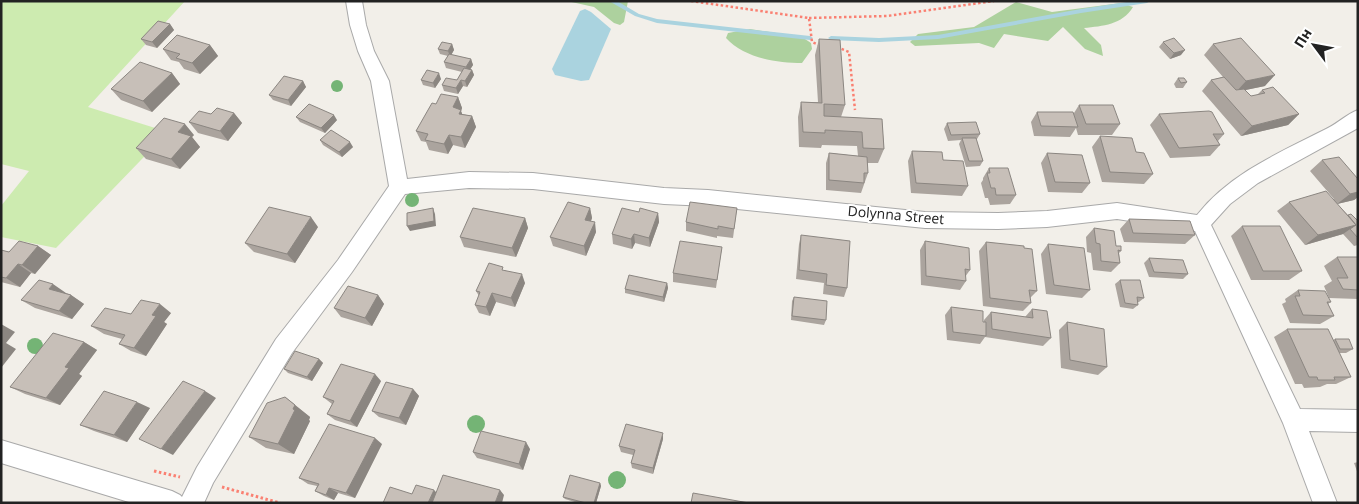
<svg xmlns="http://www.w3.org/2000/svg" width="1359" height="504" font-family="'Open Sans',sans-serif">
	<rect width="100%" height="100%" fill="#f2efe9"/>
	<path fill="#cdebb0" d="M1,1H185L88,107L168,132L56,248L1,237V206L29,171L1,164Z"/>
	<path fill="#add19e" d="M567,1H628L624,22L620,25L614,23L594,7Z
		M1016,2L1052,12L1121,3L1133,7C1122,25 1103,26 1084,28L1101,45L1103,56L1085,49L1063,27L1048,41L1004,34L994,48L979,43L915,46L910,42L918,34L974,27Z
		M750,29L802,37L811,43L812,49L802,63C777,63 744,58 726,38L728,33Z"/>
	<path fill="#aad3df" d="M585,9L591,12L611,29L589,80L581,81L555,75L552,69L580,11Z"/>
	<g fill="none" stroke-linecap="round" stroke-linejoin="round">
		<path fill="#aad3df" fill-rule="evenodd" d="M609,1H617L639,14L657,19L810,36L813,38L810,40L657,23L635,16Z
			M1133,1H1150L1147,3L1081,13L938,39L879,42L831,40L828,38L831,36L879,38L938,35L1081,9Z"/>
		<g stroke="#a9a9a9" stroke-width="2">
			<path id="minor" d="M346,1H362L366,25L374,51L389,81L407,179L469,172L533,173L664,188L708,190L925,212L998,213L1047,211L1117,203L1197,215C1230,173 1281,152 1328,128C1338,123 1347,114 1358,110V128L1258,183L1230,204L1211,225L1300,409L1358,410V432L1309,431L1337,503H1313L1283,423L1195,231L1117,219L1047,227L998,229L925,228L708,206L664,204L533,189L469,188L405,194L352,272L292,353L213,483L204,503H132L1,463V440L172,491L180,495L182,497L197,467L276,339L338,260L389,186L371,81L358,51L350,25Z"/>
		</g>
		<path stroke="#fa8072" stroke-width="2.5" stroke-dasharray="2.5 2.5" stroke-linecap="butt" d="M691,1L809,18L812,42L821,46
			M809,18L887,16L994,1
			M837,47L849,52L855,110"/>
		<path stroke="#fa8072" stroke-width="3" stroke-dasharray="2.5 2.5" stroke-linecap="butt" d="M154,471L180,477
			M222,487L280,503"/>
		<use href="#minor" fill="#fff" fill-rule="evenodd"/>
	</g>
	<g fill="#74b475">
		<circle cx="337" cy="86" r="6"/>
		<circle cx="412" cy="200" r="7"/>
		<circle cx="35" cy="346" r="8"/>
		<circle cx="476" cy="424" r="9"/>
		<circle cx="617" cy="480" r="9"/>
	</g>
	<path fill="#aba49e" d="M170,24L174,30L157,48L146,45L141,39Z
		M819,39L845,105L841,117L882,119L884,149L878,163H867L868,173L861,193L826,190V163L829,153L858,156L857,146L822,145L821,148L799,147L798,117L801,102H818L815,55Z
		M1163,42L1181,55L1170,59L1159,47Z
		M452,44L454,50L451,55L471,59L473,65L470,69L472,70L474,75L467,87L463,86L458,94L444,91L442,85L457,80L462,72L446,68L444,62L448,56L440,54L438,49Z
		M1213,44L1265,86L1245,90L1251,96L1257,95L1262,90L1299,114L1288,125L1241,136L1202,91L1211,80L1223,77L1204,55Z
		M210,45L218,56L200,74L184,69L179,62L171,60L163,49Z
		M172,73L180,84L152,112L121,100L111,89Z
		M1178,78L1187,82L1183,88H1176L1174,84Z
		M441,79L435,88L423,85L421,80Z
		M303,81L306,87L291,106L273,100L269,95Z
		M458,97L462,108L461,111L462,114L472,116L476,127L465,148L453,145L448,154L429,150L426,142L421,141L416,131L436,104Z
		M1079,105L1120,124L1112,135H1078L1076,128L1070,137L1034,136L1031,122L1037,112L1074,113Z
		M234,113L242,123L228,141L198,133L189,122L211,114Z
		M1159,114L1224,134L1218,141L1220,145L1210,156L1170,158L1150,125Z
		M296,117L337,120L325,133L300,122Z
		M947,123L980,134L977,139H976L983,161L980,166L966,167L959,144L961,140L948,141L944,129Z
		M194,135L192,137L200,147L180,169L146,159L136,148Z
		M1100,136L1136,152L1153,174L1144,184L1102,182L1092,147Z
		M320,140L353,147L342,157L323,145Z
		M912,151L943,160L968,186L962,196L911,193L908,161Z
		M1047,153L1090,183L1082,193L1048,192L1041,163Z
		M1322,160L1358,179V197L1354,200L1337,204L1348,215L1358,221V245L1354,246L1343,234L1305,245L1277,211L1289,202L1334,199L1310,171Z
		M989,168L1016,195L1010,204L990,205L988,198H985L981,183L983,180V178Z
		M590,208L592,218L591,221L596,232L586,256L553,246L550,237Z
		M737,208L733,238L717,236V238L686,231V222Z
		M639,212L658,213L659,222L650,247L635,243L632,249L613,244L612,234Z
		M525,218L528,228L516,257L464,247L460,237Z
		M1129,219L1195,235L1185,244L1124,242L1120,229Z
		M1242,226L1302,271L1289,280H1251L1231,236Z
		M318,227L295,263L254,252L245,243Z
		M1094,228L1121,251L1119,253L1120,263L1111,272L1093,270L1091,253L1087,252L1086,237Z
		M801,235L847,288L844,297L823,294L824,283L796,279L799,244Z
		M925,241L970,270L965,277L966,281L960,290L921,285L920,250Z
		M986,242L1037,291L1030,298L1031,303L1023,311L983,306L979,251Z
		M1048,244L1090,290L1082,298L1046,294L1041,254Z
		M38,246L51,255L35,274L31,273L20,287L1,282V250L9,252Z
		M722,247L716,288L673,282V273Z
		M1337,257H1358V299L1329,298L1324,286L1332,281L1324,266Z
		M1149,258L1188,274L1183,279L1149,277L1144,263Z
		M505,270L525,283L515,307L496,302L490,316L479,313L475,305L479,296L476,291Z
		M1120,280L1144,298L1139,302H1138V305L1133,309L1120,307L1115,284Z
		M667,283L668,288L664,302L625,293V289Z
		M1298,290L1331,302L1328,304L1334,316L1320,324L1290,323L1282,304L1286,302L1285,299Z
		M66,293L71,295L84,304L72,319L35,308L21,300Z
		M378,295L384,304L372,326L341,317L334,308Z
		M794,297L826,320L824,325L791,320L792,301Z
		M951,307L984,322V320L991,312L1025,317L1032,309L1051,338L1043,346L985,337L980,344L947,340L945,315Z
		M171,313L164,322L167,324L146,356L131,351L119,344L122,339L104,334L91,326L131,314Z
		M1067,322L1107,367L1098,375L1061,368L1059,330Z
		M1287,329L1333,340L1335,339L1353,349L1346,353H1339L1351,377L1336,384H1327L1320,387L1304,388L1302,384H1295L1274,337Z
		M84,342L97,350L79,374L82,376L60,405L25,394L10,387Z
		M319,359L323,363L312,381L288,373L284,369Z
		M381,381L357,427L335,420L327,414L332,404L323,397Z
		M413,389L419,396L406,425L379,417L372,411Z
		M285,397L310,417L309,420L310,421L294,454L266,448L249,437Z
		M150,408L127,442L94,431L80,425Z
		M663,439L653,474L632,468L631,463L633,455L621,452L619,446Z
		M382,444L355,498L338,493L334,500L324,496L315,491L317,486L308,484L299,478Z
		M530,449L523,470L477,458L473,452Z
		M1358,462V474L1354,463Z
		M600,483L601,486L596,503H578L565,499L563,497Z"/>
	<path fill="#8b8681" d="M170,24L174,30L157,48L152,42Z
		M452,44L454,50L450,57L448,51Z
		M210,45L218,56L200,74L192,63Z
		M1185,50L1181,55L1170,59L1174,53Z
		M471,59L473,65L468,73L466,67Z
		M472,70L474,75L467,87L465,81Z
		M172,73L180,84L152,112L143,101Z
		M439,73L441,79L435,88L433,83Z
		M1275,75L1265,86L1236,92L1246,81Z
		M461,80L463,86L458,94L456,88Z
		M303,81L306,87L291,106L288,100Z
		M458,97L462,108L461,111L465,121L453,107Z
		M234,113L242,123L228,141L220,131Z
		M1299,114L1288,125L1241,136L1252,126Z
		M334,115L337,120L325,133L321,128Z
		M472,116L476,127L465,148L461,137Z
		M185,124L194,135L192,137L200,147L180,169L171,159L178,132Z
		M449,135L453,145L448,154L444,144Z
		M350,142L353,147L342,157L339,152Z
		M1358,192V197L1354,200L1337,204L1350,194Z
		M433,208L435,214L436,226L410,231L407,226Z
		M590,208L592,218L587,230L585,220Z
		M658,213L659,222L650,247L649,238Z
		M311,217L318,227L295,263L287,254Z
		M525,218L528,228L516,257L512,248Z
		M595,222L596,232L586,256L584,246Z
		M1356,225L1343,234L1305,245L1318,235Z
		M634,234L635,243L632,249L631,239Z
		M38,246L51,255L35,274L22,265Z
		M18,264L31,273L20,287L6,278Z
		M522,274L525,283L515,307L511,298Z
		M667,283L668,288L664,302L663,297Z
		M53,284L66,293L63,297L49,289Z
		M492,293L496,302L490,316L486,307Z
		M71,295L84,304L72,319L59,311Z
		M378,295L384,304L372,326L365,318Z
		M160,304L171,313L164,322L167,324L146,356L134,348L152,315Z
		M1,324L15,332L6,343L16,349L1,368Z
		M84,342L97,350L79,374L82,376L60,405L46,398L65,367Z
		M319,359L323,363L312,381L307,377Z
		M375,374L381,381L357,427L350,421Z
		M413,389L419,396L406,425L399,418Z
		M205,391L216,398L173,455L161,449Z
		M285,397L310,417L309,420L310,421L294,454L278,444L293,409Z
		M137,402L150,408L127,442L114,435Z
		M663,433V439L653,474V468Z
		M375,438L382,444L355,498L346,493Z
		M526,442L530,449L523,470L519,464Z
		M600,483L601,486L596,503H594Z
		M329,488L338,493L334,500L326,495Z
		M434,490L439,495L436,503H428Z
		M500,490L504,495L502,503H495Z"/>
	<path fill="#c7bfb8" stroke="#8b8681" d="M158,21L170,24L152,42L141,39Z
		M177,35L210,45L192,63L176,58L180,54L163,49Z
		M1174,38L1185,50L1174,53L1163,42Z
		M1241,38L1275,75L1246,81L1213,44Z
		M819,39L840,40L845,105L824,104V116L882,119L884,149L863,148L862,132L825,130V133L803,132L801,102L822,103Z
		M442,42L452,44L448,51L438,49Z
		M449,54L471,59L466,67L444,62Z
		M140,62L172,73L143,101L111,89Z
		M464,68L472,70L465,81L461,80L456,88L442,85L446,78L457,80Z
		M427,70L439,73L433,83L421,80Z
		M284,76L303,81L288,100L269,95Z
		M1224,77L1236,90L1244,89L1251,96L1265,93L1262,90L1273,87L1299,114L1252,126L1211,80Z
		M1178,78H1184L1187,82L1181,83Z
		M441,94L458,97L453,107L461,110L459,114L472,116L461,137L449,135L444,144L425,140L428,134L416,131L432,103L436,104Z
		M309,104L334,115L321,128L296,117Z
		M1079,105H1113L1120,124H1086Z
		M217,108L234,113L220,131L189,122L199,111L211,114Z
		M1209,111L1212,112L1224,134H1213L1220,145L1179,148L1159,114Z
		M1037,112H1073L1078,127L1041,126Z
		M164,118L185,124L178,132L191,136L171,159L136,148Z
		M976,122L980,134L951,135L947,123Z
		M331,130L350,142L339,152L320,140Z
		M1100,136L1132,138L1136,152L1144,153L1153,174L1110,172Z
		M962,138H976L983,161H969Z
		M912,151L942,152L943,160L963,161L968,186L916,183Z
		M829,153L867,157L868,173H864V183L829,180Z
		M1047,153L1082,155L1090,183L1055,182Z
		M1339,157L1358,179V192L1350,194L1322,160Z
		M989,168H1008L1016,195H996L995,188H991L987,173H990Z
		M1326,191L1356,225L1318,235L1289,202Z
		M568,202L590,208L585,220L595,222L584,246L550,237Z
		M690,202L737,208L734,229L718,226V229L686,222Z
		M269,207L311,217L287,254L245,243Z
		M433,208L434,221L407,226V213Z
		M473,208L525,218L512,248L460,237Z
		M622,208L639,212L640,208L658,213L649,238L634,234L631,239L612,234Z
		M1351,214L1358,221V238L1350,229L1356,225L1348,215Z
		M1129,219L1190,221L1195,235L1133,233Z
		M1242,226H1280L1302,271H1263Z
		M1094,228L1114,231L1116,246H1121V251L1118,250L1120,263L1101,261L1100,244L1096,243Z
		M801,235L850,241L847,288L826,285L827,274L799,270Z
		M19,241L38,246L22,265L18,264L6,278L1,277V250L9,252Z
		M680,241L722,247L717,280L673,273Z
		M925,241L969,248L970,270L965,269L966,281L926,276Z
		M986,242L1024,246V248L1032,249L1037,291L1029,290L1031,303L990,298Z
		M1048,244L1084,248L1090,290L1054,285Z
		M1337,257H1358V290L1343,289L1337,278H1348Z
		M1149,258L1183,260L1188,274L1154,272Z
		M489,263L503,267L502,270L522,274L511,298L492,293L486,307L475,305L480,292L476,291Z
		M629,275L667,283L663,297L625,289Z
		M39,280L53,284L49,289L71,295L59,311L21,300Z
		M1120,280H1140L1144,298L1137,297L1138,305L1125,303Z
		M348,286L378,295L365,318L334,308Z
		M1298,290L1325,291L1331,302H1327L1334,316L1303,315L1295,296H1300Z
		M794,297L827,301L826,320L792,316Z
		M141,300L160,304L152,315L156,316L134,348L119,344L125,335L91,326L105,308L131,314Z
		M951,307L983,311V322H986V336L953,332Z
		M1032,309L1047,311L1051,338L992,329L991,312L1033,318Z
		M1067,322L1104,329L1107,367L1070,360Z
		M1287,329H1328L1351,377H1334L1335,380H1318L1317,377H1309Z
		M53,333L84,342L65,367L69,368L46,398L10,387Z
		M1335,339H1349L1353,349H1340Z
		M295,351L319,359L307,377L284,369Z
		M341,364L375,374L350,421L327,414L334,401L323,397Z
		M183,381L205,391L161,449L139,439Z
		M386,382L413,389L399,418L372,411Z
		M104,391L137,402L114,435L80,425Z
		M285,397L295,405L293,409L295,410L278,444L249,437L267,403Z
		M329,424L375,438L346,493L329,488L326,495L315,491L319,484L299,478Z
		M626,424L663,433L653,468L631,463L635,450L619,446Z
		M481,431L526,442L519,464L473,452Z
		M443,475L500,490L495,503H432Z
		M570,475L600,483L594,503H586L563,497Z
		M416,485L434,490L428,503H383L390,487L412,494Z
		M693,493L749,503H691Z"/>
	<g text-anchor="middle" stroke-width="4" stroke-linejoin="round" paint-order="stroke">
		<g font-size="14" fill="#222" stroke="#fff">
			<text transform="translate(896 215) rotate(5)" y="5">Dolynna Street</text>
		</g>
	</g>
	<rect width="1359" height="504" fill="none" stroke="#222222" stroke-width="5"/>
	<g transform="translate(1314 45) rotate(302)" stroke="#ffffff" stroke-width="4" paint-order="stroke">
	<path d="M0-4L9 19L0 12L-9 19Z" fill="#222222"/>
	<text y="-8" font-size="14" font-weight="bold" text-anchor="middle" fill="#222222">Пн</text>
	</g>
</svg>
